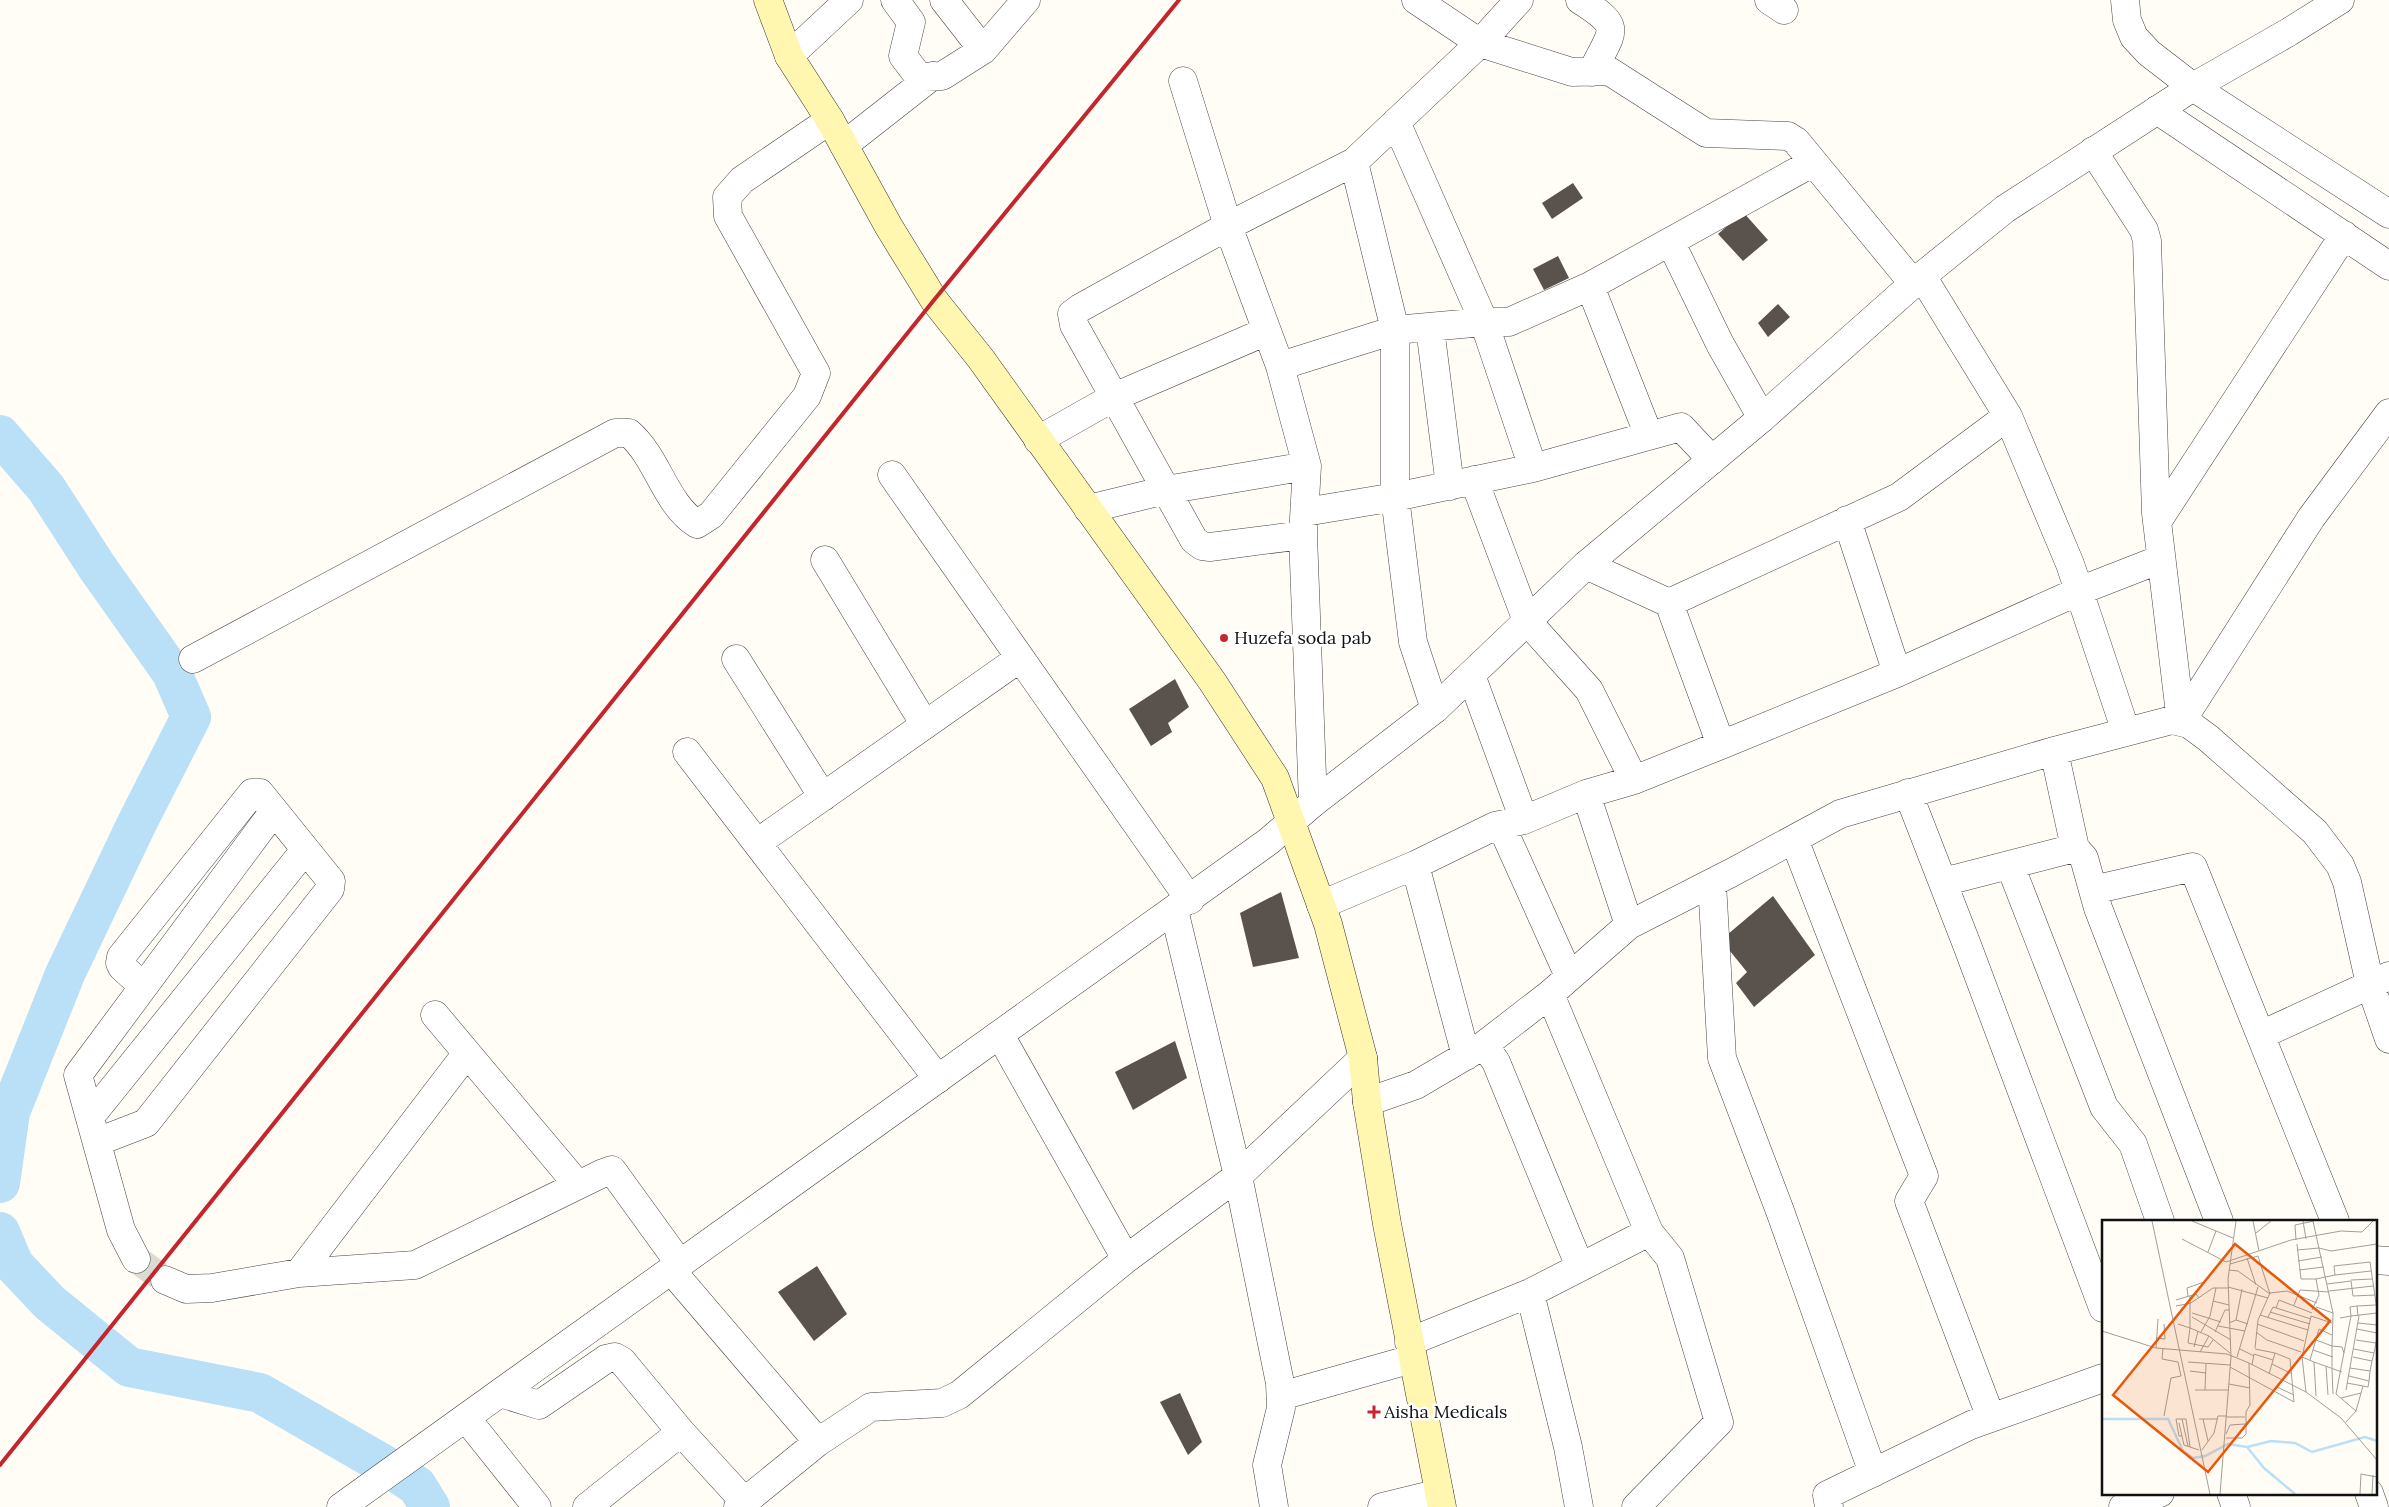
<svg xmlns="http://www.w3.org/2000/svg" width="2389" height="1507" font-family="Lora,serif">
	<rect width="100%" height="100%" fill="#fffdf5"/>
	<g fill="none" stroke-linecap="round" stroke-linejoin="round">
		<path stroke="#b9e0f7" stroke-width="40" d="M0,435L46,488L97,567L172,673L191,717L137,823L65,974L10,1112L0,1183
			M0,1232L14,1265L50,1303L129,1367L260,1393L393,1470L417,1486L430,1507"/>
	</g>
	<path fill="#5a524d" d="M1573,183L1583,198L1552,219L1542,203Z
		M1743,212L1768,240L1743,261L1718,234Z
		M1558,256L1569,278L1544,290L1533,269Z
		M1778,304L1790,317L1768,337L1758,323Z
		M1175,679L1189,707L1168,723L1172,732L1151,746L1129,709Z
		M1281,892L1299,958L1253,967L1240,913Z
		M1773,896L1815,955L1754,1007L1736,983L1747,972L1721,940Z
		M1175,1041L1187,1078L1133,1110L1115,1072Z
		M817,1266L847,1314L814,1341L778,1292Z
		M1180,1393L1202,1442L1188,1455L1160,1402Z"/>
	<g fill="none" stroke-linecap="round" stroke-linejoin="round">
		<path stroke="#dbdad3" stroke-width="28" stroke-dasharray="28 14" stroke-linecap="butt" d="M136,1259L165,1280"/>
		<g stroke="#444" stroke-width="29">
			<path id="minor" d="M895,0L911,22L903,56L919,77L942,76L983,50L1026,0
				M944,0L983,50
				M1416,0L1480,43L1572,72L1609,71L1706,133L1788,136L1796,141L1913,283
				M1580,0C1624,28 1613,29 1592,72
				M1769,0L1784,10
				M2125,0L2127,20L2134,37L2149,53L2193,87L2389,214
				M789,56L849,0
				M1183,81L1228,226L1080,308L1072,314L1074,325L1194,540L1202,546L1210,547L1303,535
				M2157,110L2389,266
				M1396,122L1484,322L1533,468
				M844,145L932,76
				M2093,151L2144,230L2147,241L2156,513L2181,722
				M1354,162L1395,330V497L1413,642L1435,709
				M1671,243L1720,344L1762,418
				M1922,276L2008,416L2070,564L2126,732
				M1590,286L1649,436
				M1430,328L1450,486
				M1280,366L1395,330L1484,322H1509L1590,286L1812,163
				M1038,440L1114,397L1267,331
				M892,475L1190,900
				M1474,480L1527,621L1589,690L1634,780
				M1088,509L1166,490L1307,466
				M1305,512L1395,497L1533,468L1681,427L1712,460
				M1847,520L1897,673
				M2157,522L2344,235
				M825,560L925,725
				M1586,565L1669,603L1721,745
				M1669,603L1899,497L2008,416
				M193,659L615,433H629C658,458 665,504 697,524L711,515L807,396L816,373L728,216L727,197L742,180L830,120
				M736,659L823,797
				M1471,675L1524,820
				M2181,722L2311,518L2389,413
				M2054,751L2075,848
				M687,752L938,1079
				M1908,793L1967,945L2103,1308
				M1586,794L1629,925
				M1313,803L1303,535L1307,466L1280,366L1228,226L1354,162L1480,43L1519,0
				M1501,825L1569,976
				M1794,839L1924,1176L1909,1201L1991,1418
				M757,843L1020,658
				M1415,865L1466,1056
				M2010,865L2104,1107L2133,1144L2160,1221
				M1943,882L2075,848L2084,858L2098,908L2219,1221
				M1712,883L1722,1058L1780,1211L1873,1473
				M2093,890L2193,867L2335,1221
				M1321,905L1415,865L1495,826L1524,820L1586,794L1634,780L1721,745L1897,673L2079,591L2161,559
				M1174,910L1238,1176L1280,1383L1281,1408L1267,1465L1274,1507
				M1550,994L1629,925L1731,873L1840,814L2054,751L2172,720L2189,724L2208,738L2315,832L2340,865L2347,882L2370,984L2389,1039
				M435,1015L578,1185
				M1000,1035L1126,1259
				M2261,1035L2389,976
				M1484,1045L1550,994L1649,1232
				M1367,1102L1416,1085L1484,1045L1496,1062L1580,1267
				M90,1117L305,850
				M97,1142L146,1123L330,889L331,881L260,793H252L121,957L120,963L122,967L143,986
				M136,1259L121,1230L78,1075L274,811
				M2375,1260L2389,1261
				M671,1270L818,1442
				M299,1273L467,1053
				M165,1280L186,1289L212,1288L299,1273L415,1265L601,1174L612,1170L680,1264
				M1530,1293L1568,1447L1579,1507
				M1409,1342L1530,1293L1649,1232L1670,1258L1719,1422L1636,1507
				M500,1393L539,1405L606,1359L615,1357L622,1361L681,1432L744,1501
				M1281,1396L1412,1359
				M466,1418L537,1507
				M2231,1493L2236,1507
				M2369,1493L2374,1507
				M587,1507L681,1432
				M738,1507L818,1442L871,1407L942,1403L959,1395L1126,1259L1238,1176L1363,1058
				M1382,1507L1439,1493
				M1829,1507L1827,1495L1971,1425L2103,1378
				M2123,1507L2160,1493"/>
		</g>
		<g stroke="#444" stroke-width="29">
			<path id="tertiary" d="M341,1507L1269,841L1313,803L1435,709L1586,565L1762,418L1922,276L2005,209L2193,87L2289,32L2340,0"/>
		</g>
		<g stroke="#333" stroke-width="29">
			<path id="secondary" d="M768,0L789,56L830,120L889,227L934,300L981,359L1212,681L1275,778L1328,924L1363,1058L1367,1102L1387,1224L1442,1507"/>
		</g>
		<use href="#minor" stroke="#fff" stroke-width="28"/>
		<use href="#tertiary" stroke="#fff" stroke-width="28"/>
		<use href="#secondary" stroke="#fff6b0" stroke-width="28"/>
		<path stroke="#c4262e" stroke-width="4" d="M0,1465L934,300L1179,0"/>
	</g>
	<g fill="#c4262e" stroke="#fff" stroke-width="2">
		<circle cx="1224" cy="638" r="5"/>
		<path d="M1371.5 1404.5h5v5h5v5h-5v5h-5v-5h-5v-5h5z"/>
	</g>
	<g text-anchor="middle" stroke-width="5" stroke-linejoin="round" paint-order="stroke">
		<g font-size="18" fill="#111" stroke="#fff" text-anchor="start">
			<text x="1234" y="644">Huzefa soda pab</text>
			<text x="1384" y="1418">Aisha Medicals</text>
		</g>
	</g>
	<g transform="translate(2102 1220)">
		<rect width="275" height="275" fill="#fffdf5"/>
		<path fill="none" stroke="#b9e0f7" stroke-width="2.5" d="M0,199H66L81,231L91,238L103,236L126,224L145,227L169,221L193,223L210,232L263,217L275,221M145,227L162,248L193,274"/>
		<path fill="none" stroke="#a09f9a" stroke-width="1" d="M50,1L108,274M90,1L131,18M151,1L157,31M201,1L204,19M211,1L231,93L230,126L214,120M154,13L169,1M80,19L124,42L189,20L239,11L260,12L271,1M194,20L193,5L212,1M195,24L199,59H214M195,30L217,28L229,31L275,24M106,32L114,11M145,38L154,65M196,41L220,37M128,44L156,36L168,74M127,50L136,51L168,74M197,50L222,47M233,55L269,51M249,60L270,59M225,64L249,61L251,76L273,75M126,67L166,78M227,71L271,66M86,76L85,68L102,62M88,76V108L107,116L128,133M74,80L94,74L97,78M111,81L127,85M192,85L198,70L227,72M74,86L89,83L111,68H126M214,87L231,93M174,88L177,80L210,93M210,90L217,75L214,59L233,55L232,46L268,42L275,90M168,92L208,104M90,93L119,102M158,95L206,110M256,96L255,86L274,85M90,97L129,120M166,97L171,87L209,99M238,98L249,96L248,87L255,86M134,100L140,69M127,103L134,100L146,104M256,103L275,105M76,104L88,108L86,123L106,127L111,120M155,104L202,121M116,106L143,111M255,109L275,113M0,111L54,128L125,134L147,143L204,172L239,198L275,240M99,112L108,96L114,68M113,112L123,90H127M154,112L165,120L199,132M54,118L63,119L62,104M254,120L274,123L275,116M92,127L96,111M54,128L56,99M61,128L60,139L76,142L79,156L69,158L62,196M153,128L156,100L168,73L185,71L215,83M138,129L152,136M153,129L173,133M252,129L272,133L274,123M211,130L231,137M98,132L107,116M135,137L156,67M200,137L209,96L230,103M251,137L270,141L272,133M208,140L217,109L230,115M86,142L128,145M170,144L190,154M150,145L152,134L171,140M224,146L226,175M128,147L192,182L188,139L173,133L167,154M230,148V126L240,127L242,133M248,148L268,151L270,141M230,149L231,174M88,151L104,153M247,156L267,161L268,151M245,163L261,166M127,164L148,168M175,167L192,175M93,170H127M103,170L104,144M244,170L257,96M204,172L200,137L212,142M214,176L212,142L240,152M239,178L259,173M254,191L234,174L249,96L275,93M125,197H143M80,199L86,226M97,199H115M101,199L106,221M244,202L254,191L261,166L266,167L267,161M77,203L82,225L97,230M124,214L128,205L143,204M80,216H77L74,199H84L88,227M124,218H140L144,214V192L148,185L147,143M100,230L112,213L116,196H125M118,274L129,137L126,59L134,1M258,274L259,254L275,257M270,274L271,255"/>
		<path fill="#e8590c" fill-opacity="0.15" stroke="#e8590c" stroke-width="2.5" d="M133,24L228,101L106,252L11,175Z"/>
		<rect width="275" height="275" fill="none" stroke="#111" stroke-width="2.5"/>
	</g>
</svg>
